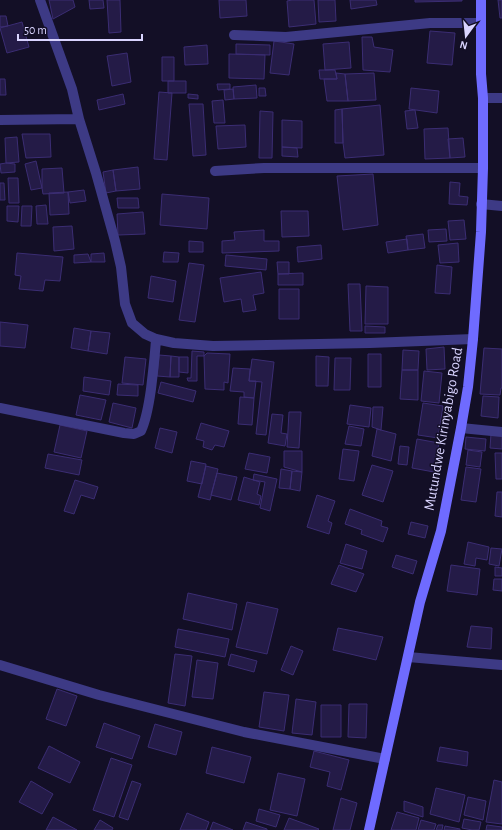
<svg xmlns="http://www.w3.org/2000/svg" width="502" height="830" font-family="'Alegreya Sans',sans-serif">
	<rect width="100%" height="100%" fill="#130f26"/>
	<path fill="#241b47" stroke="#3b2d73" d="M49,0H73L75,7L53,19Z
		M89,0H103L104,8L90,9Z
		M107,0H120L121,32L109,33Z
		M219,0H246L247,16L220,18Z
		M292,0H314L316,24L289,27L287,1Z
		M318,0H335L336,21L319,22Z
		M350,0H376L377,5L351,9Z
		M415,0H462V1L415,2Z
		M498,0H502V18H500Z
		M0,16H6L8,26L0,27Z
		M22,22L29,47L7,53L0,28Z
		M430,31L455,33L452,65L427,63Z
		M362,37H372L374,47L393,50L390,72L363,70Z
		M274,41L294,44L289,75L270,73Z
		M349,42L351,68L325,70L323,44Z
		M236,44L270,45V55L236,54Z
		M207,45L208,64L185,65L184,47Z
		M127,53L131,82L112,86L107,56Z
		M229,54L265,55L264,79L229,78Z
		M162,57H174V81H162Z
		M319,70H335L337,79H320Z
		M336,73L345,74L348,101H327L324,79H337Z
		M374,73L376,100L348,101L345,74Z
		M0,79H5L6,95H0Z
		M168,81H186V93H168Z
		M217,84H230V89L218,90Z
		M256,85L257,98L234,99L233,87Z
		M259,88H265L266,96H259Z
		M411,88L439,91L437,113L409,109Z
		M233,89L234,99L225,100L224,90Z
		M159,92L172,93L167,160L154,159Z
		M123,94L125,104L99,110L97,100Z
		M188,94L198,95V99L188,98Z
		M223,100L225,123H214L212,101Z
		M189,104H203L206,155L193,156Z
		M380,105L384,155L345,158L343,143L342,109Z
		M342,109L343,143H335V110Z
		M415,110L418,128L407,129L405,111Z
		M260,111L273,112L272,158H259Z
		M282,120L302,121V148L282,147Z
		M245,125L246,147L218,149L216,126Z
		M448,128L450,158L425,159L424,129Z
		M22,134H50L51,157L26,158Z
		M17,137L19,162L6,163L5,138Z
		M463,138L465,157L450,158L448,139Z
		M282,147L297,148L298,157L282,156Z
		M36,161L42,188L31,190L25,164Z
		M6,163L15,164V172L1,173L0,164Z
		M138,167L140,189L116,191L113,170Z
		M62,168L64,193L43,194L42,188V169Z
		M113,170L116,191L106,193L103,172Z
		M373,174L378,225L343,230L337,176Z
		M8,178H18L19,203H9Z
		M450,182L460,183L459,196L468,197L467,205L449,204Z
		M0,183H4L5,200H0Z
		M84,190L86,201L70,203L68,192Z
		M68,192L69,214L50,215L49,193Z
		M162,194L209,198L207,229L160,225Z
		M117,198H138L139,208H118Z
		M46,205L48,224H37L36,206Z
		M7,206H19L18,222L7,221Z
		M22,206H32L31,226H21Z
		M281,211H308L309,236L282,237Z
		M143,212L145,234L118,235L117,214Z
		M464,220L466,239L450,240L448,221Z
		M72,226L74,249L54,251L53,227Z
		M446,229L447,241L429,242L428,230Z
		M264,230V241H279V251L222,253V241L235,240L234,232Z
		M423,234L425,248L408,250L406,236Z
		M407,239L408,250L388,253L386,242Z
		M189,241L203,242V252H189Z
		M458,243L459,262L440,263L438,245Z
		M321,245L322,259L298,262L297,247Z
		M164,252L179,253L178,262H163Z
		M17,253L63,257L60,281L45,280L43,291L19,289L21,276L15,275Z
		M104,253L105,262H91V254Z
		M88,254L91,262L74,263V255Z
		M226,255L267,259L266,270L225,266Z
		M277,262H289V274H278Z
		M189,263L204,265L195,322L179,320Z
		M437,265L452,267L450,294L435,293Z
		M261,272L264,293L253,295L256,310L243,312L241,299L224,302L220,278Z
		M303,273V285H278V274Z
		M151,276L176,281L173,302L148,298Z
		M348,284H360L362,331H350Z
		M366,286L388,287V324H365Z
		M279,289H299V319H279Z
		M0,322L28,325L25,348L0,346Z
		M365,326L385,327V333H365Z
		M74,328L91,331L88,351L71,348Z
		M91,331L110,333L107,354L88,351Z
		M444,347L445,369L427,370L426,349Z
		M484,348L502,349V388H501L500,395L480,394Z
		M403,350L419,351L418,370H402Z
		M192,351L204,352V356H197V381H188L187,378H191Z
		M207,353L230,354L228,383L224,382V390L205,389L204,356Z
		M368,354H381V387H368Z
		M159,355L171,356L170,377L157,376Z
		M171,356L179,357V377H170Z
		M316,356L329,357L328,386H316Z
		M125,357L146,359L143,385L122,383Z
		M179,357H188V373L179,372Z
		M335,358H351L350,390H334Z
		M252,359L274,362L266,435L256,434L262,382L249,381Z
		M233,368L250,369L249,381H256L254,398L244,397V392L230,391Z
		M402,370H418V400L400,399Z
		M424,371L442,373L439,403L421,401Z
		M84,377L111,381L109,395L83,391Z
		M161,382L196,391L193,402L158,393Z
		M118,384L138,385V396L117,395Z
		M80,395L106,400L101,420L76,415Z
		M483,396L499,397L498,418L481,416Z
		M240,397L254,398L252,425L238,424Z
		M113,403L136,408L132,428L109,422Z
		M423,403L443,406L438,438L418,435Z
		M350,405L371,408L369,427L347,424Z
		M373,407H383L381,430L372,427Z
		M289,412H301L299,448L287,447Z
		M272,414L283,415L281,433L287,434L285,446L268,443Z
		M201,423L229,431L224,447L215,445L212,450L203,447L204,441L196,439Z
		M60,425L87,431L81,458L54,452Z
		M349,426L364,429L361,446L345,444Z
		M160,428L177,432L172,453L155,448Z
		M377,429L396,434L391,461L372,456Z
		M491,434L502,435V449L490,448Z
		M466,437L486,439L485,451L465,449Z
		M417,439L439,443L434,472L412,468Z
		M400,446L409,447L407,465L398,464Z
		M343,449L359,451L354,481L339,479Z
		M468,450L482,452L480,467L466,465Z
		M284,451H302V472L284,467Z
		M249,453L270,457L267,473L245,469Z
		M495,453H502V479H496Z
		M48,454L82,460L79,475L45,468Z
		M191,461L206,464L202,484L187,481Z
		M372,465L393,471L383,502L362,495Z
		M206,466L218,469L210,500L198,497Z
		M466,467L481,469L476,502L461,500Z
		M281,469L292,471L290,489L279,488Z
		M292,471L302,472L300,491L290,489Z
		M217,473L237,477L231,500L211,495Z
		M254,474L277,479L270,511L260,508L265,482L253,480Z
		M244,477L260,482L257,494L261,496L259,505L238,500Z
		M75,480L98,487L94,499L81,495L74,514L64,511Z
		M497,492H502V517L495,516Z
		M317,495L335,501L328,521L332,523L329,534L307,527Z
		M350,509L382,521L381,526L388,528L383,542L361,534L362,530L345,524Z
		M411,522L428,526L425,538L408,534Z
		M468,542L489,547L487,560L476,558L475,566L464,564Z
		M346,544L367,551L362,569L340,563Z
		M491,548L502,549L499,566L489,564Z
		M396,555L417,561L413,574L392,567Z
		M339,565L364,574L356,592L331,584Z
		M451,565L480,569L477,595L447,591Z
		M495,567L502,568V576H495Z
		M494,579H502V591L493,590Z
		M188,593L237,604L232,630L183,619Z
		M247,602L278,609L267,654L236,647Z
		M471,626L492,628L491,649L467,647Z
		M338,628L383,637L376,660L333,650Z
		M178,629L229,639L225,657L175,647Z
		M291,646L303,651L293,675L281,670Z
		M175,654L192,656L185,706L168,703Z
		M231,654L257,661L254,672L228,665Z
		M197,660L218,663L213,699L192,697Z
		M57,689L77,696L66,726L46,719Z
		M264,692L289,695L284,731L259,727Z
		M296,699L316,702L312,735L292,733Z
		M349,704H367L366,738L348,737Z
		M321,705H341V737H321Z
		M104,723L140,736L132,759L96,747Z
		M155,724L182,732L176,755L148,747Z
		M49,746L80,762L70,783L38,768Z
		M212,747L251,757L244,783L206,773Z
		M440,747L468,752L467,766L437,761Z
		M314,751L349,760L341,790L327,786L330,772L310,767Z
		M111,758L132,765L114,817L93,810Z
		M278,773L305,779L297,816L270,810Z
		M494,780L502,782V824L486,822Z
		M31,781L53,794L42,814L19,802Z
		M132,781L141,784L128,820L119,817Z
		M436,788L465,795L459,822L430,814Z
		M468,797L486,801L483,820L464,815Z
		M341,798L357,803L350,830H333Z
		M404,801L423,807V817L404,811Z
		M259,809L280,815L276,827L256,821Z
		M397,812L419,818L416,830H391Z
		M187,813L209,822L206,830H180Z
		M53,817L77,830H46Z
		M289,818L319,829L318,830H284Z
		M464,819L481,822L479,830H472L462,828Z
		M100,820L113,828L112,830H94Z
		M421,820L436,824L434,830H418Z
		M213,822L233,830H210Z
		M246,822L267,829V830H243Z
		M438,825H443L442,830H436Z
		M487,825L502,827V830H486Z
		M445,826L460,829V830H444Z"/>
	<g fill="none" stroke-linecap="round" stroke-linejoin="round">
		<path stroke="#3d3a85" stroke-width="10" d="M40,0L72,89L79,119
			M234,35L286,37L430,23H481
			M483,98H502
			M0,120L79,119L96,173L115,241L121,267L125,304L132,323L145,334L156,339L174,343L213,346L370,343L473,339
			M215,171L264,168H483
			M481,204L502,206
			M0,408L124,433L134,434L141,431C147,418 149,403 151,389C153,372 155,356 156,339
			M461,428L502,432
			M408,657L502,665
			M0,665L99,695L244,732L385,759"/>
		<path stroke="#6f6bff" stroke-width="10" d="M369,830L420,602L441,531L461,428L468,387L473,339L481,232L483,168V98L481,74V0"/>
	</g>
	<g text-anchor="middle" stroke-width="3" stroke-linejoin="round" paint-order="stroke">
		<g font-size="15" fill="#d9d4ff" stroke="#130f26">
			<text transform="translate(443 429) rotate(-80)" y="5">Mutundwe Kirinyabigo Road</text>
		</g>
	</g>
	<g transform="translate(466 36) rotate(195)" stroke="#130f26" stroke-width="3" paint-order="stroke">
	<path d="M0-3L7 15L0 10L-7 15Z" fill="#d9d4ff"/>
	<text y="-6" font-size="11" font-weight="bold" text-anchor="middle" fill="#d9d4ff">N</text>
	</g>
	<path d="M18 34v6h124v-6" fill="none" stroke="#d9d4ff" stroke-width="2"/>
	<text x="24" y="34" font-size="12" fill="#d9d4ff" stroke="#130f26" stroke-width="3" paint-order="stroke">50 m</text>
</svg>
